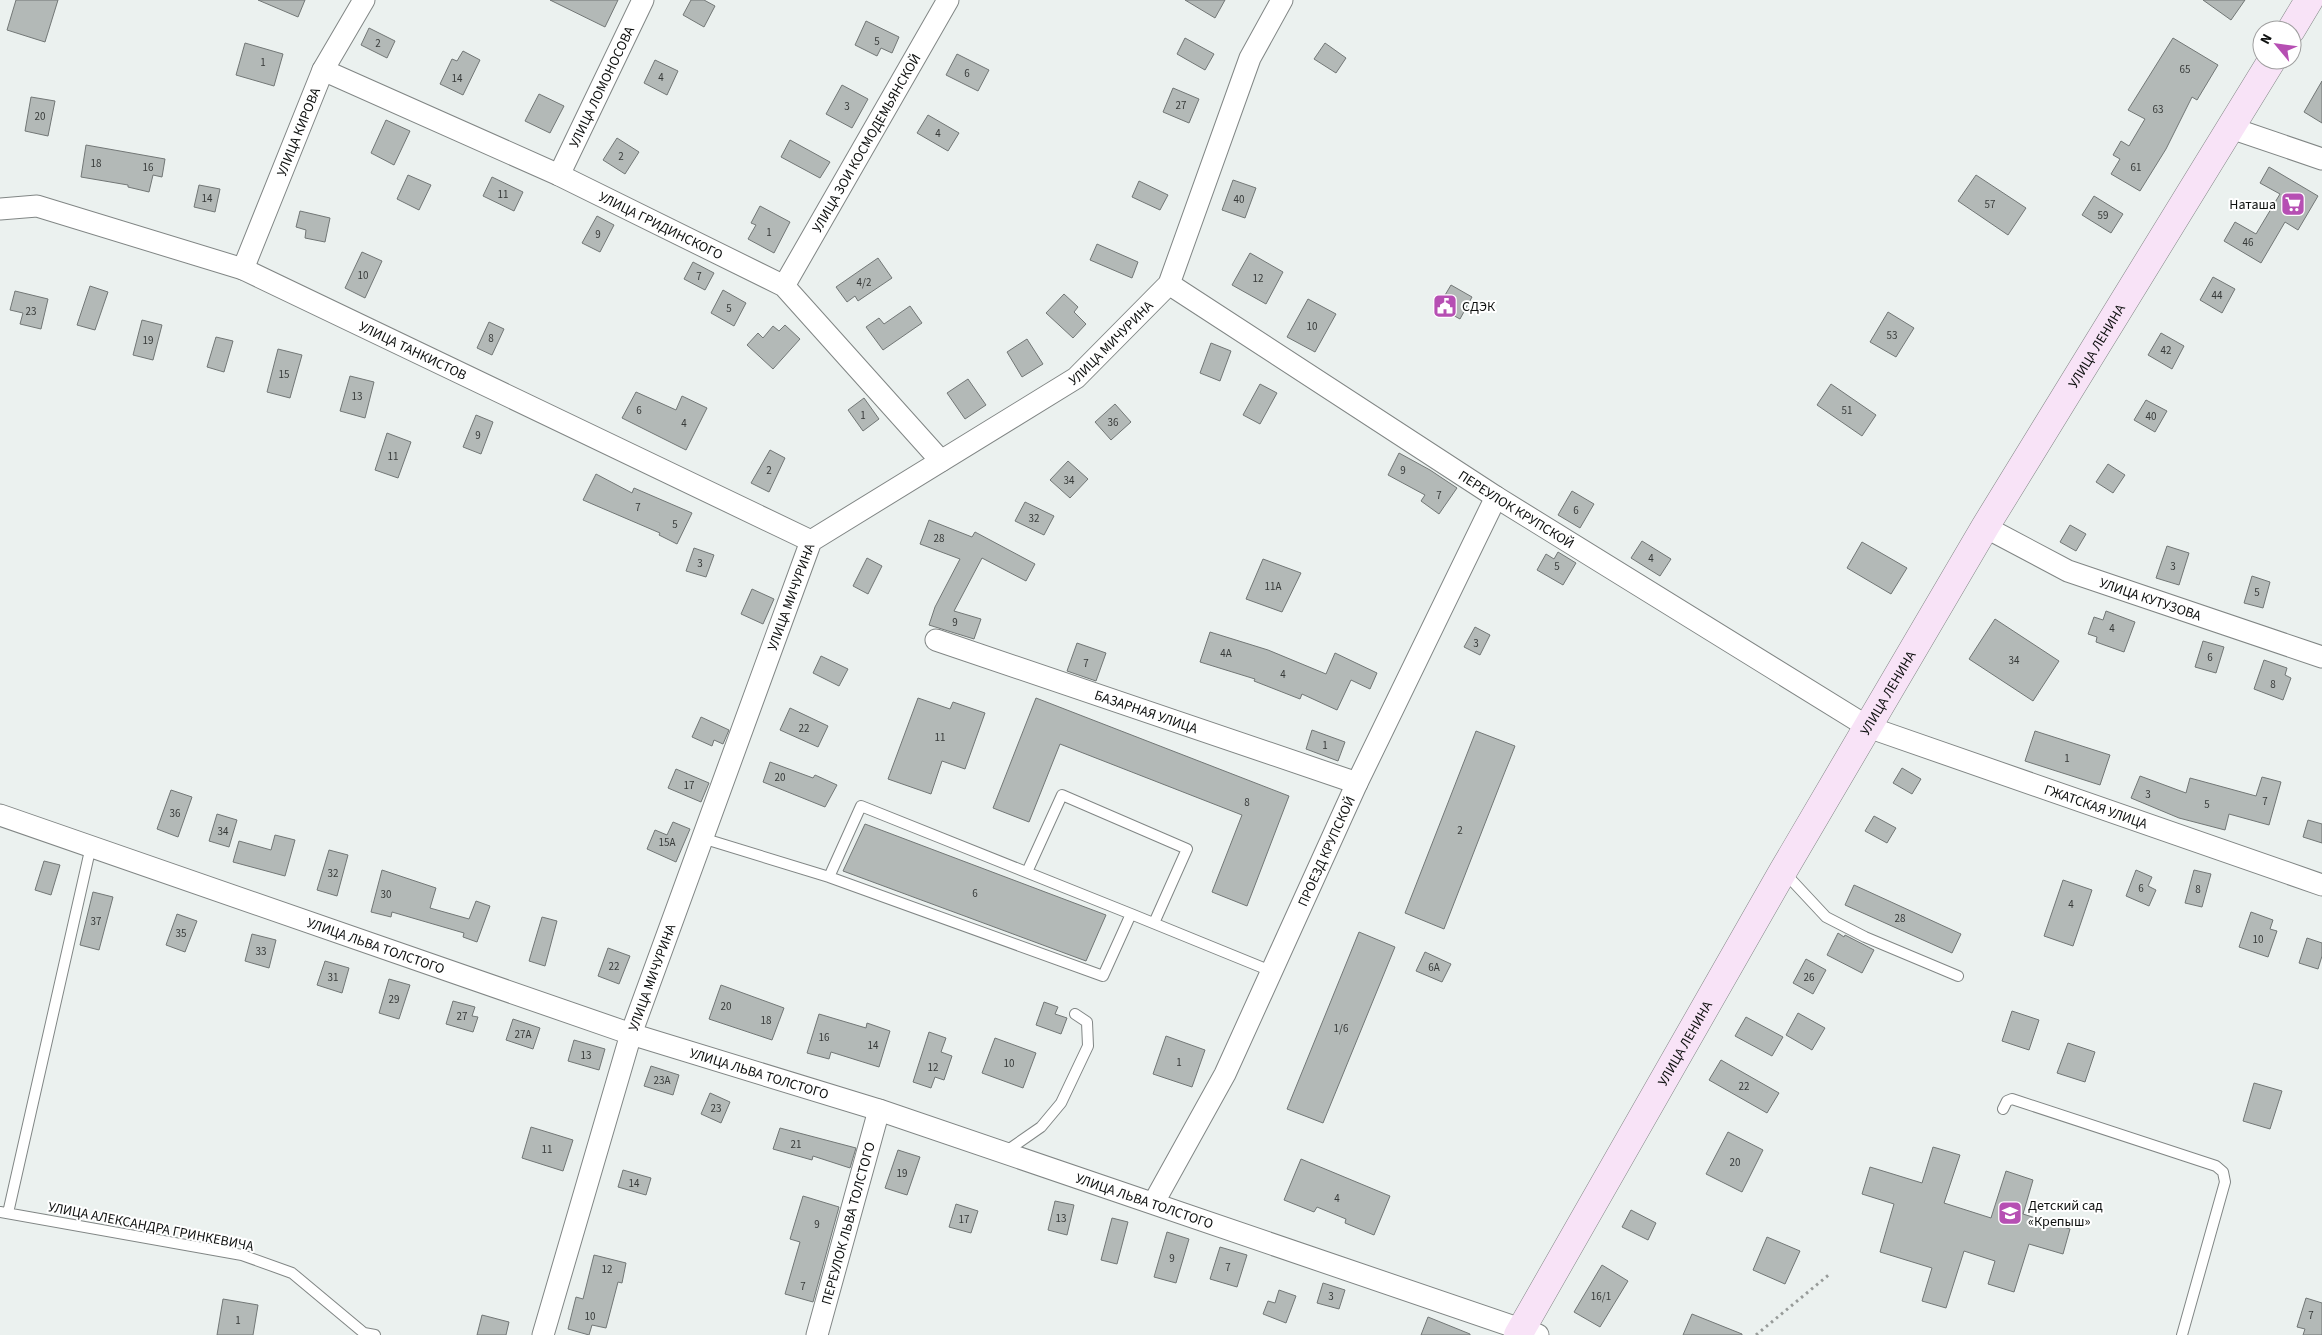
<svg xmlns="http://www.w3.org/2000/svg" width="2322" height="1335" font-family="'Source Sans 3',sans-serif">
	<rect width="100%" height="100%" fill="#ebf1ef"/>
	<path fill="#b3b9b7" stroke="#727776" d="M16,0H58L45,42L7,30Z
		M258,0H305L298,17Z
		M550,0H618L605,27Z
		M691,0H704L715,6L704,27L683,15Z
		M1185,0H1225L1215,18Z
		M2203,0H2245L2231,20Z
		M866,21L899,37L892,53L881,48L877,56L855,45Z
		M369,28L395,41L387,58L361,45Z
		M1185,38L1214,54L1205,70L1177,54Z
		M2173,38L2218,65L2197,100L2192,97L2166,149L2140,191L2111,174L2120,159L2113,155L2121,141L2129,146L2145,119L2128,110Z
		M245,43L283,54L274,86L236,75Z
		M1325,43L1346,58L1336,73L1314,59Z
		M463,51L480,60L463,95L440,84L452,59L457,61Z
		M957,54L989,70L978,91L946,75Z
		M655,60L678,71L667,95L644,83Z
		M2322,81V123L2304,112Z
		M842,85L868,99L852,128L826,114Z
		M1173,88L1199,99L1189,123L1163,112Z
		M539,94L564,106L550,133L525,121Z
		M31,97L55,101L48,136L25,131Z
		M928,115L959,133L948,151L917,133Z
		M386,120L410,131L394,165L371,153Z
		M617,138L639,152L625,174L603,160Z
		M790,140L830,162L820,178L781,157Z
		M86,145L165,159L162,177L153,175L149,192L128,187V185L81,177Z
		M2269,167L2318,196L2298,230L2285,222L2261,263L2224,241L2235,222L2256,234L2280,194L2260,183Z
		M408,175L431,185L419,210L397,199Z
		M1976,175L2026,208L2008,235L1958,201Z
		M492,177L523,192L514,211L483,196Z
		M1233,180L1256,188L1245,218L1222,210Z
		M1139,181L1168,195L1160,210L1132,197Z
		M199,185L220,189L215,212L194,207Z
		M2094,196L2123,214L2111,233L2082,215Z
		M760,206L790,222L774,253L748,239L756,225L751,223Z
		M300,211L330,218L325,242L305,238L306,230L296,227Z
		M597,216L614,225L600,252L582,243Z
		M1097,244L1138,262L1132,278L1090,260Z
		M362,252L382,261L365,298L345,288Z
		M1250,253L1283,272L1266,304L1232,285Z
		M878,258L892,278L858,301L855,296L847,302L836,287Z
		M693,262L714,273L705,290L684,279Z
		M2213,277L2235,289L2222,313L2200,300Z
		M1451,285L1472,297L1460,319L1438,307Z
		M90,286L108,292L95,330L77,325Z
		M723,290L746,303L734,326L711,313Z
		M15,291L48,299L41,329L20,324L23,313L10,310Z
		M1064,294L1078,307L1074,312L1086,324L1073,338L1046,313Z
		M1308,299L1336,314L1315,352L1287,337Z
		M910,306L922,323L883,350L866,327L879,318L884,324Z
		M1888,312L1914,328L1896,357L1870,342Z
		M142,320L162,325L153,360L133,355Z
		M489,322L504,329L492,355L477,348Z
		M785,325L800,339L773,369L747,345L758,333L763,338L773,326L779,331Z
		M2161,333L2184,346L2172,369L2148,355Z
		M216,337L233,341L224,372L207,367Z
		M1027,339L1043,364L1022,377L1007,352Z
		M1211,343L1231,351L1220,381L1200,373Z
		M278,349L302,355L290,398L267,392Z
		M350,376L374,382L365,418L340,411Z
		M968,379L986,405L965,419L947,393Z
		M1260,384L1277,393L1260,424L1243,415Z
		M1831,384L1876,415L1862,436L1817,405Z
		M636,392L676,410L682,396L707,408L686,450L622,418Z
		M864,398L879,419L863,431L848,410Z
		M2146,400L2167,411L2155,432L2134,420Z
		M1115,404L1131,422L1111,440L1095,422Z
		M476,415L493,422L481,454L463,447Z
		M387,433L411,442L398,478L375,470Z
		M770,450L785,458L769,492L751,483Z
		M1399,453L1430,470L1457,488L1439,514L1421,501L1425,495L1388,475Z
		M1068,461L1088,479L1070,498L1050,480Z
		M2108,464L2125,475L2113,493L2096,482Z
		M596,474L632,493L634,488L692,513L677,544L659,535L660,533L583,500Z
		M1572,491L1594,504L1580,528L1558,515Z
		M1025,502L1054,516L1044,535L1015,521Z
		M929,520L972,537L975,532L1035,564L1026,581L982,558L954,611L981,619L974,639L929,625L935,607L960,559L920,544Z
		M2070,525L2086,534L2076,551L2060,542Z
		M1642,541L1671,559L1660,576L1631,558Z
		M1862,542L1907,568L1891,594L1847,568Z
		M2167,546L2189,553L2179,585L2156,578Z
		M694,548L714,555L706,577L686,571Z
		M1558,552L1576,563L1563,585L1537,570L1546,554L1554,559Z
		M867,558L882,566L868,594L853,586Z
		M1263,559L1301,573L1282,612L1246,599Z
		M2252,576L2270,582L2263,608L2244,603Z
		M752,589L774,599L763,624L741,614Z
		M2106,611L2135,622L2124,652L2096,642L2097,637L2088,634L2094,617L2103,620Z
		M1995,619L2059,661L2033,701L1969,659Z
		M1475,627L1490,635L1480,655L1464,647Z
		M1210,632L1268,650L1326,674L1335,653L1377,673L1370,689L1351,680L1337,710L1302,694L1300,699L1254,681L1255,679L1200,662Z
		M2203,641L2224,647L2216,673L2195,667Z
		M1077,643L1106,653L1096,681L1067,671Z
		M821,656L848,669L839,686L813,673Z
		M2264,660L2287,668L2285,675L2291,678L2283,700L2254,689Z
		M918,698L950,709L953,702L985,713L965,769L942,761L931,794L888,779Z
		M1036,698L1289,796L1247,906L1212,892L1242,815L1060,744L1029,822L993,808Z
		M790,708L828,726L818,747L780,730Z
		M701,717L729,730L723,744L714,740L712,746L692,737Z
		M1312,730L1345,742L1338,761L1306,749Z
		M1476,731L1515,746L1444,929L1405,913Z
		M2035,731L2110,755L2100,785L2025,761Z
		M770,762L813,778L815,775L837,785L825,807L763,782Z
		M1902,768L1921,779L1912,794L1893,783Z
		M676,769L709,783L701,802L668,788Z
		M2140,776L2186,793L2190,778L2256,796L2262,777L2281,782L2269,825L2229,814L2225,830L2179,818L2131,798Z
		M171,790L192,797L178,837L157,829Z
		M217,814L237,820L229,847L209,841Z
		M1874,816L1896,828L1887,843L1865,831Z
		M2308,820L2322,824V843L2303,837Z
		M673,822L690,829L676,862L647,849L655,830L667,835Z
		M865,824L1106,915L1086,961L843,871Z
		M275,835L295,840L285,876L233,862L239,841L271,850Z
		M329,850L348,855L337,896L317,890Z
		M44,861L60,865L51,895L35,890Z
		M382,870L436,888L430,908L469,919L476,901L490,906L477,942L463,937L464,933L392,912L391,917L371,912Z
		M2136,870L2152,877L2148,886L2156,890L2149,906L2126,896Z
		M2194,870L2211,874L2202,907L2185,903Z
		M2063,880L2092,890L2073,946L2044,936Z
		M1854,885L1961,934L1952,953L1845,905Z
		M93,892L113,897L99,950L80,945Z
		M2251,912L2273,920L2270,929L2277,931L2268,957L2239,947Z
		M177,914L197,921L185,952L166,945Z
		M542,917L557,921L545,966L529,961Z
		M1359,932L1395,947L1323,1123L1287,1109Z
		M1838,933L1844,937L1845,935L1874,950L1862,973L1827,955Z
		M252,934L276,940L269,968L245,961Z
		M2307,938L2322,943V956L2318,969L2299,963Z
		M608,948L630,956L619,984L598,976Z
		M1425,952L1451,964L1442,982L1416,971Z
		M1806,959L1826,970L1813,994L1793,983Z
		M325,961L349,968L342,993L317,985Z
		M389,979L410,985L399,1019L379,1013Z
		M721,985L784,1008L772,1040L709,1019Z
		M453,1001L475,1007L472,1016L478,1017L473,1032L446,1024Z
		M1044,1002L1058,1007L1055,1014L1067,1018L1061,1034L1036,1025Z
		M2012,1011L2039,1020L2029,1050L2002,1041Z
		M1798,1013L1825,1028L1812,1050L1786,1035Z
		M819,1014L866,1028L867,1023L890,1031L879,1067L831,1052L829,1059L807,1053Z
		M1746,1017L1783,1037L1772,1056L1735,1036Z
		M513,1019L540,1028L533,1049L506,1040Z
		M929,1032L946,1038L941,1052L952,1056L944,1080L935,1077L931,1088L913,1082Z
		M1166,1036L1205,1050L1192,1087L1153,1074Z
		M995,1038L1036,1053L1023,1088L982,1073Z
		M574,1040L605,1049L599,1070L568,1061Z
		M2068,1043L2095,1052L2085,1082L2057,1073Z
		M1721,1060L1779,1093L1767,1113L1709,1080Z
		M651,1066L679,1075L673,1095L644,1086Z
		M2254,1083L2282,1091L2270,1129L2243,1121Z
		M710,1093L730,1102L721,1123L701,1114Z
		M531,1127L573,1140L563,1171L522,1158Z
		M780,1128L856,1148L850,1168L813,1156L812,1160L773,1149Z
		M1728,1132L1763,1150L1742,1192L1706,1174Z
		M1933,1147L1960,1155L1944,1203L1991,1218L2006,1171L2033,1180L2023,1214L2070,1229L2063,1254L2029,1244L2014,1292L1988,1284L1995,1261L1964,1251L1946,1308L1922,1301L1932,1268L1880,1252L1894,1204L1862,1194L1870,1167L1922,1183Z
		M898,1150L920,1157L907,1195L885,1188Z
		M1301,1159L1390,1196L1374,1235L1345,1223L1346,1219L1317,1207L1314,1212L1284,1200Z
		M623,1170L651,1178L646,1195L618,1187Z
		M803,1196L839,1207L813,1302L785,1294L800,1242L790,1239Z
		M1055,1201L1074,1205L1067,1235L1048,1230Z
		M956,1204L978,1211L971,1233L949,1227Z
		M1631,1210L1656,1223L1648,1240L1622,1227Z
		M1112,1218L1128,1222L1117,1264L1101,1260Z
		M1167,1232L1189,1239L1176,1283L1154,1277Z
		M1767,1237L1800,1251L1785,1284L1753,1270Z
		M1220,1247L1247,1255L1237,1287L1210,1279Z
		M594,1255L626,1263L622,1283L618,1282L606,1328L592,1325L589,1335L568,1329L576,1297L583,1299Z
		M1602,1265L1628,1281L1600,1327L1574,1312Z
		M1323,1283L1345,1290L1339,1309L1317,1303Z
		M1279,1290L1296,1296L1286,1323L1263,1314L1268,1301L1275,1303Z
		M2306,1298L2322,1303V1335H2303L2305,1329L2297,1327Z
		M223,1299L258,1305L253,1335H217Z
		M1692,1314L1742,1334V1335H1683Z
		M482,1315L509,1322L506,1335H477Z
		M1428,1317L1470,1334V1335H1421Z"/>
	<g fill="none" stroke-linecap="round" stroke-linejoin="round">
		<g stroke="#818685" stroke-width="12">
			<path id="lane" d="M702,838L829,877L1103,976L1131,914L1271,971
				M1027,872L1062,795L1187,849L1154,923
				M1784,872L1826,917L1865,937L1958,976
				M829,877L861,806L1131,914
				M2003,1109L2007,1101L2012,1099L2216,1166L2223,1172L2225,1182L2182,1335
				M1005,1152L1041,1127L1061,1103L1088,1046L1087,1022L1075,1014
				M0,1212L242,1255L292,1273L364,1333L375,1335
				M8,1213L91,846"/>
		</g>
		<g stroke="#818685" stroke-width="23">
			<g id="street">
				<path id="s1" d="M323,70L559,175L784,286L941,461"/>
				<path d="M2231,128L2322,159"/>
				<path id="s2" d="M559,175L643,0"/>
				<path id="s3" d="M0,209L37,206L243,269L811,541"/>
				<path id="s4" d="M243,269L323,70L364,0"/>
				<path id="s5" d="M1169,284L1496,497L1868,727L2322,885"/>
				<path id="s6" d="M784,286L948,0"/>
				<path id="s7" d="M1985,527L2068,571L2322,657"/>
				<path id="s8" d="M936,640L1357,783"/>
				<path id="s9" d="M0,815L631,1034L879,1110L1538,1335"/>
				<path id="s10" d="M1154,1202L1225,1074L1357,783L1496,497"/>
				<path id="s11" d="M543,1335L631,1034L811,541L1076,378L1169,284L1250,58L1282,0"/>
				<path id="s12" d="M817,1335L879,1110"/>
			</g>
		</g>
		<g stroke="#818685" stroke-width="29">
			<g id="secondary">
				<path d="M2291,30L2309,0"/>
				<path id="s13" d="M1518,1335L1783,871L1985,527L2272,60"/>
			</g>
		</g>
		<path stroke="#979b99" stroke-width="3" stroke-dasharray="2.5 4" stroke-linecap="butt" d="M1756,1335L1831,1273"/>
		<use href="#lane" stroke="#fff" stroke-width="10"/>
		<use href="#street" stroke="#fff" stroke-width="21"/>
		<use href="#secondary" stroke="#f8e3f7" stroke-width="28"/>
	</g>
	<defs>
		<g id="supermarket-square" transform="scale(1.25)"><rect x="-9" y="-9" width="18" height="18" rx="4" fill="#b64fb3" stroke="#fff"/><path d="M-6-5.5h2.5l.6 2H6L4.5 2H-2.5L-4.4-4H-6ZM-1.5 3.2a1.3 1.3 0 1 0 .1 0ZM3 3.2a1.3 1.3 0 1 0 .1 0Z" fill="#fff"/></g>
		<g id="civic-square" transform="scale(1.25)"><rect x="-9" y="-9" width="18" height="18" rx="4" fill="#b64fb3" stroke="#fff"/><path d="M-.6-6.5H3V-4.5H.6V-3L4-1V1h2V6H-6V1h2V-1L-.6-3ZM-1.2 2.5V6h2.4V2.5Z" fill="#fff"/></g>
		<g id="school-square" transform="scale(1.25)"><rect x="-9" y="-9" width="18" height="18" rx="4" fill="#b64fb3" stroke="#fff"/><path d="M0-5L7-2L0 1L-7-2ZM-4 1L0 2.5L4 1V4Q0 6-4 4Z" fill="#fff"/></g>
	</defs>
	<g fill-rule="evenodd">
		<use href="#supermarket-square" x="2293" y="204"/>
		<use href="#civic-square" x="1445" y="306"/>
		<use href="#school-square" x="2010" y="1213"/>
	</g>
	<g text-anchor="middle" stroke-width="4" stroke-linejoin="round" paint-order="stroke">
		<g font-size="11" fill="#373a39">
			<text x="877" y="45">5</text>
			<text x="378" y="47">2</text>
			<text x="263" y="66">1</text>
			<text x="2185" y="73">65</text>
			<text x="967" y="77">6</text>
			<text x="661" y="81">4</text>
			<text x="457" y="82">14</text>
			<text x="1181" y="109">27</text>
			<text x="847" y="110">3</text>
			<text x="2158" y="113">63</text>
			<text x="40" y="120">20</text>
			<text x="938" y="137">4</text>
			<text x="621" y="160">2</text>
			<text x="96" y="167">18</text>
			<text x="148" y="171">16</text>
			<text x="2136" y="171">61</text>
			<text x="503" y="198">11</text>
			<text x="207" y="202">14</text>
			<text x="1239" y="203">40</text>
			<text x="1990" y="208">57</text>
			<text x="2103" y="219">59</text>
			<text x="769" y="236">1</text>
			<text x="598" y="238">9</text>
			<text x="2248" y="246">46</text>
			<text x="363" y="279">10</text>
			<text x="699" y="280">7</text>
			<text x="1258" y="282">12</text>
			<text x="864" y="286">4/2</text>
			<text x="2217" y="299">44</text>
			<text x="729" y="312">5</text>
			<text x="31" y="315">23</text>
			<text x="1312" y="330">10</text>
			<text x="1892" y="339">53</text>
			<text x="491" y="342">8</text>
			<text x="148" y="344">19</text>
			<text x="2166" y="354">42</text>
			<text x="284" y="378">15</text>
			<text x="357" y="400">13</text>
			<text x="639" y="414">6</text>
			<text x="1847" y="414">51</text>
			<text x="863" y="419">1</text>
			<text x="2151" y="420">40</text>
			<text x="1113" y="426">36</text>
			<text x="684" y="427">4</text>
			<text x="478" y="439">9</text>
			<text x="393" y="460">11</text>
			<text x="769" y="474">2</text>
			<text x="1403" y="474">9</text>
			<text x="1069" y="484">34</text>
			<text x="1439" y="499">7</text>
			<text x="638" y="511">7</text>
			<text x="1576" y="514">6</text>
			<text x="1034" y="522">32</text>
			<text x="675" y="528">5</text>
			<text x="939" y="542">28</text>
			<text x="1651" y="562">4</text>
			<text x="700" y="567">3</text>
			<text x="1557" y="570">5</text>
			<text x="2173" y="570">3</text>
			<text x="1273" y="590">11А</text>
			<text x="2257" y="596">5</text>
			<text x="955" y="626">9</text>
			<text x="2112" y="632">4</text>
			<text x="1476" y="647">3</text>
			<text x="1226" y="657">4А</text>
			<text x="2210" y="661">6</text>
			<text x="2014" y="664">34</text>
			<text x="1086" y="667">7</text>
			<text x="1283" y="678">4</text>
			<text x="2273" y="688">8</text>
			<text x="804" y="732">22</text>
			<text x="940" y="741">11</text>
			<text x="1325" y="749">1</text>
			<text x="2067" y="762">1</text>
			<text x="780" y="781">20</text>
			<text x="689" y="789">17</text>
			<text x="2148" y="798">3</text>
			<text x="2265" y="805">7</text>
			<text x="1247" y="806">8</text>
			<text x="2207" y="808">5</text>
			<text x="175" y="817">36</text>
			<text x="1460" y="834">2</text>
			<text x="223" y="835">34</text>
			<text x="667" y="846">15А</text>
			<text x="333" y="877">32</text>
			<text x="2141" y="892">6</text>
			<text x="2198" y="893">8</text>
			<text x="975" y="897">6</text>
			<text x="386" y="898">30</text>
			<text x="2071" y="908">4</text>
			<text x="1900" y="922">28</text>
			<text x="96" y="925">37</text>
			<text x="181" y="937">35</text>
			<text x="2258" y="943">10</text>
			<text x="261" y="955">33</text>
			<text x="614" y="970">22</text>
			<text x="1434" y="971">6А</text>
			<text x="333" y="981">31</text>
			<text x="1809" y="981">26</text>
			<text x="394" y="1003">29</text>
			<text x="726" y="1010">20</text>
			<text x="462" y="1020">27</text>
			<text x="766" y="1024">18</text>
			<text x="1341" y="1032">1/6</text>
			<text x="523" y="1038">27А</text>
			<text x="824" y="1041">16</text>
			<text x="873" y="1049">14</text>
			<text x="586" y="1059">13</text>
			<text x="1179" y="1066">1</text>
			<text x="1009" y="1067">10</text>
			<text x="933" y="1071">12</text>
			<text x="662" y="1084">23А</text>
			<text x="1744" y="1090">22</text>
			<text x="716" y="1112">23</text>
			<text x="796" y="1148">21</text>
			<text x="547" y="1153">11</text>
			<text x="1735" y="1166">20</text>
			<text x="902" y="1177">19</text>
			<text x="634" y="1187">14</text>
			<text x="1337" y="1202">4</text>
			<text x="1061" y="1222">13</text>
			<text x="964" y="1223">17</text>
			<text x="817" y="1228">9</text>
			<text x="1172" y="1262">9</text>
			<text x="1228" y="1271">7</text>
			<text x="607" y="1273">12</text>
			<text x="803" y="1290">7</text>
			<text x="1331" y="1300">3</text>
			<text x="1601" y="1300">16/1</text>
			<text x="2311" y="1319">7</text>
			<text x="590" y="1320">10</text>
			<text x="238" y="1324">1</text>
		</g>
		<g font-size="14" fill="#0e100f" stroke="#fff">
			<text dy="5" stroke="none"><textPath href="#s2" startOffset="98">УЛИЦА ЛОМОНОСОВА</textPath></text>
			<text dy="5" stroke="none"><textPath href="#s4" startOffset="148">УЛИЦА КИРОВА</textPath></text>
			<text dy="5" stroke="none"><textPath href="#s6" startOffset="165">УЛИЦА ЗОИ КОСМОДЕМЬЯНСКОЙ</textPath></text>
			<text dy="5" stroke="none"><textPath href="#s1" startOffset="372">УЛИЦА ГРИДИНСКОГО</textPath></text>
			<text dy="5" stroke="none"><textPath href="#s11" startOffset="1199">УЛИЦА МИЧУРИНА</textPath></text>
			<text dy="5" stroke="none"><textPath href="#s13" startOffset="1146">УЛИЦА ЛЕНИНА</textPath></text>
			<text dy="5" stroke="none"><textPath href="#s3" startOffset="441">УЛИЦА ТАНКИСТОВ</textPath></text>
			<text dy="5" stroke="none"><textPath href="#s5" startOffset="414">ПЕРЕУЛОК КРУПСКОЙ</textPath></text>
			<text dy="5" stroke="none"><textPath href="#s11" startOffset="779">УЛИЦА МИЧУРИНА</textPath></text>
			<text dy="5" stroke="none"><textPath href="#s7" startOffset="181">УЛИЦА КУТУЗОВА</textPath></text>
			<text dy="5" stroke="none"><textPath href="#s13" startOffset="741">УЛИЦА ЛЕНИНА</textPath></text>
			<text dy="5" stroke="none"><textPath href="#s8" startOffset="222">БАЗАРНАЯ УЛИЦА</textPath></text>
			<text dy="5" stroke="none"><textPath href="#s5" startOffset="1069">ГЖАТСКАЯ УЛИЦА</textPath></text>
			<text dy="5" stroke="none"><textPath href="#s10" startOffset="391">ПРОЕЗД КРУПСКОЙ</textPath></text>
			<text dy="5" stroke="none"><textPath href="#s9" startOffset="398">УЛИЦА ЛЬВА ТОЛСТОГО</textPath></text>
			<text dy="5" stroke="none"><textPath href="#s11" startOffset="374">УЛИЦА МИЧУРИНА</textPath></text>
			<text dy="5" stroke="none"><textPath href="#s13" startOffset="336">УЛИЦА ЛЕНИНА</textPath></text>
			<text dy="5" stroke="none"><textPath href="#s9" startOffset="802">УЛИЦА ЛЬВА ТОЛСТОГО</textPath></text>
			<text dy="5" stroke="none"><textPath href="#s9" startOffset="1208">УЛИЦА ЛЬВА ТОЛСТОГО</textPath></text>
			<text dy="5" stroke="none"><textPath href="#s12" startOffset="116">ПЕРЕУЛОК ЛЬВА ТОЛСТОГО</textPath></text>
			<text transform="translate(151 1226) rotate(11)" y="5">УЛИЦА АЛЕКСАНДРА ГРИНКЕВИЧА</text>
		</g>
		<g font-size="14" fill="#0e100f" stroke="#fff" text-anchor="start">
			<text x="2276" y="209" text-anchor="end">Наташа</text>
			<text x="1462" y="311">СДЭК</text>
			<text x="2028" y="1210">Детский сад<tspan x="2028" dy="16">«Крепыш»</tspan></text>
		</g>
	</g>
	<g transform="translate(2277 45) rotate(299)"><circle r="24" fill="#ffffff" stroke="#9f9f9f"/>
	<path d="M0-4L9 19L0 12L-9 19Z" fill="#b64fb3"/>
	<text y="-8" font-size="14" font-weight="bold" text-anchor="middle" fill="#0e100f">N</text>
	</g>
</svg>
